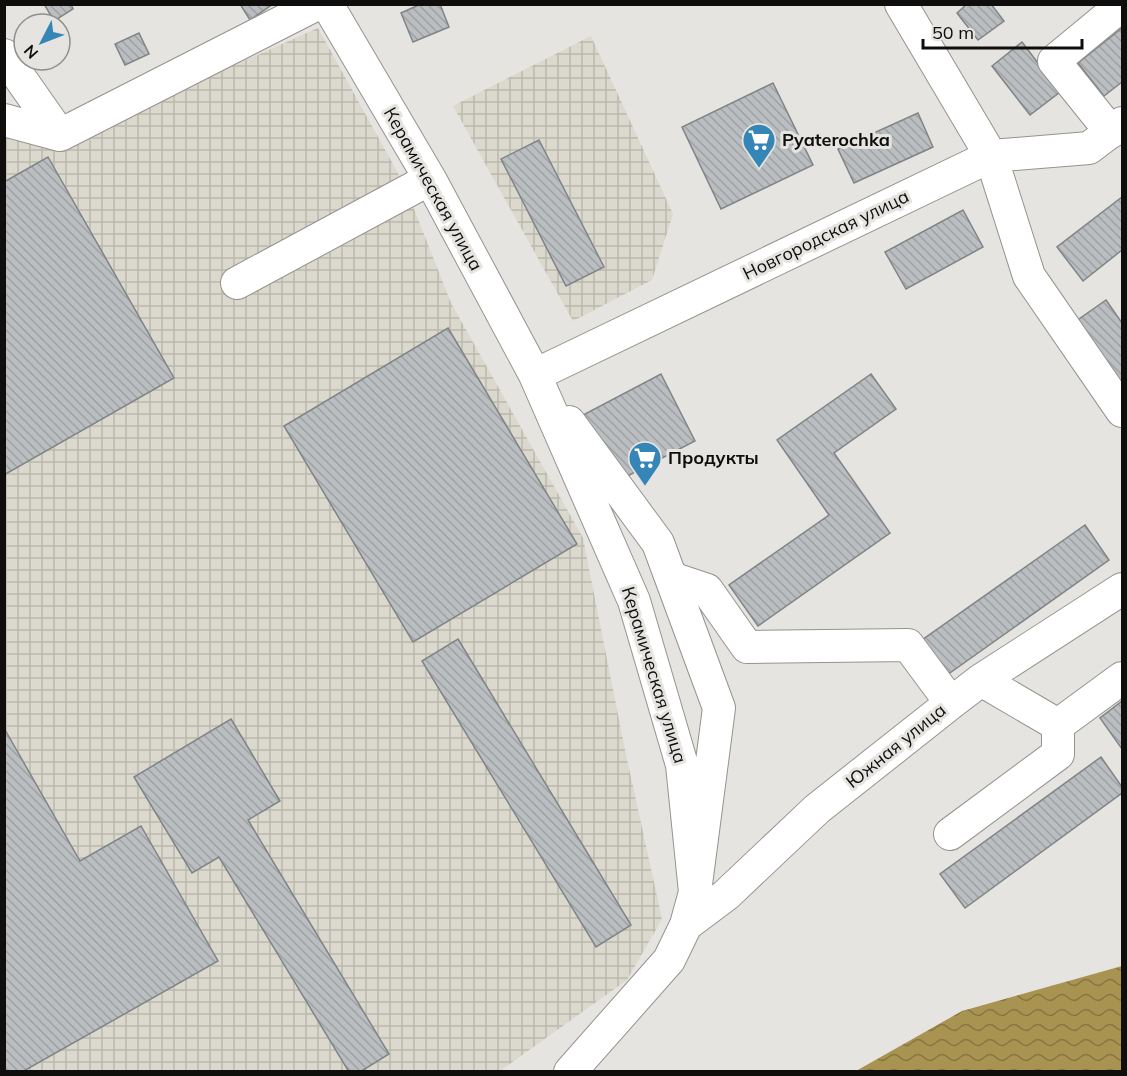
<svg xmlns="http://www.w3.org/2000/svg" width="1127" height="1076" font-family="Mulish,sans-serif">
	<defs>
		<pattern id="industrial-grid" width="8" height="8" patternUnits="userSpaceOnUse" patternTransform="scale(1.5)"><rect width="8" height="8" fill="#dbd8cd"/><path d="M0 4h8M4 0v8" fill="none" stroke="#bbb8af"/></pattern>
		<pattern id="water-waves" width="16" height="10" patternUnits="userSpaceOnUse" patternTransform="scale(1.5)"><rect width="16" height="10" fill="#a89350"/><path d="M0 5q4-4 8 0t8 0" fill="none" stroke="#877641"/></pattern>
		<pattern id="building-back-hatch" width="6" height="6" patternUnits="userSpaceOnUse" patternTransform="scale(1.5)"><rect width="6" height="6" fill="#babec0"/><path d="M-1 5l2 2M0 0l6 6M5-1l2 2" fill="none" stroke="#9fa2a4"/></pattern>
	</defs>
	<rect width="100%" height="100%" fill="#e5e4e0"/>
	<path fill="url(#industrial-grid)" d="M318,28L405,186L451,303L583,538L625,750L662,919L627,980L500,1071H5L4,132L59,143Z
		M591,36L673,214L652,280L573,321L453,106Z"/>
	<path fill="url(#water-waves)" d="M1122,966V1071H856L962,1011Z"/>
	<path fill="url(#building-back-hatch)" stroke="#808486" stroke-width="1.5" d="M44,4H71L73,9L54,21Z
		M240,4H273L250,20Z
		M421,4H440L449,27L413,42L401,13Z
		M967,4H991L1004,21L978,40L957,13Z
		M1122,28V82L1104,96L1078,63Z
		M139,33L149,54L125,65L115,44Z
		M1022,42L1060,92L1030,115L992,66Z
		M773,83L813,165L721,209L682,127Z
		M918,113L933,147L854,183L838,149Z
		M539,140L604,267L566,286L501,159Z
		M48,157L174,378L4,475V182Z
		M1122,197V250L1083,281L1057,247Z
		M963,210L983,247L906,289L885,252Z
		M1106,300L1122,323V395L1072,324Z
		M448,328L577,544L413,642L284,426Z
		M661,374L695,441L618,481L583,415Z
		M871,374L896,409L834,453L890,533L758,626L729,585L829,515L777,440Z
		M1085,525L1109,560L947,675L922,640Z
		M458,639L631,925L596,947L422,661Z
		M1122,701V749L1100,718Z
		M231,719L280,801L248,820L389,1054L360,1072H349L219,857L192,873L134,777Z
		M4,728L80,861L141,826L218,961L22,1072H4Z
		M1101,757L1122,787V793L965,908L940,874Z"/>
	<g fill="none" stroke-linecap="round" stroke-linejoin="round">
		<g stroke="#94938f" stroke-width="34">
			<path id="minor" d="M327,4L430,179L535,375L634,601L682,765L695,892
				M901,4L991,156L1029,276L1122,411
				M4,55L60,135
				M4,120L60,135L317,4
				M1111,132L1054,61L1122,5
				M237,283L430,179
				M535,375L991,156L1089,148L1122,123
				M569,422L658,543L719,708L695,892L686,925L669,960L570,1072
				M671,578L707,590L747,647L908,645L951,703
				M981,680L1058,725L1122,678
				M950,834L1058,754V725
				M686,925L726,895L817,809L951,703L981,680L1122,589"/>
		</g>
		<use href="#minor" stroke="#fff" stroke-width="32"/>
	</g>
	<defs>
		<g id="supermarket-pin" transform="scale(1.725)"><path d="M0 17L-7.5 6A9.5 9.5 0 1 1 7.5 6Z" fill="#3586b7" stroke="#e5e4e0"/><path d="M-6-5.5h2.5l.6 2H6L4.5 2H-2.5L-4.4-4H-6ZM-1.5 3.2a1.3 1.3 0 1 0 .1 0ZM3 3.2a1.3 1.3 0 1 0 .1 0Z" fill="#fff"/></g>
	</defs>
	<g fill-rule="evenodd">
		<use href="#supermarket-pin" x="759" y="140"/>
		<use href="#supermarket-pin" x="645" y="458"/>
	</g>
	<g text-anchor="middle" stroke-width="6" stroke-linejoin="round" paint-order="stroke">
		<g font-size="18" font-weight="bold" fill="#0f0e0d" stroke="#e5e4e0" text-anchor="start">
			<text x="782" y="146">Pyaterochka</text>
			<text x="668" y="464">Продукты</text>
		</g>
		<g font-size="18" fill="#0f0e0d" stroke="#e5e4e0">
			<text transform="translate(433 189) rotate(61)" y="6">Керамическая улица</text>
			<text transform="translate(826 235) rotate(-26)" y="6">Новгородская улица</text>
			<text transform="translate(654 675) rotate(73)" y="6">Керамическая улица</text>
			<text transform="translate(896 746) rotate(-39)" y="6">Южная улица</text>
		</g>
	</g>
	<rect width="1127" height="1076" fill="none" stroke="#0f0e0d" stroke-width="12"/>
	<g transform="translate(42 42) rotate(228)"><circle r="28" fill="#e5e4e0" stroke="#8f8e8c" stroke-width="1.5"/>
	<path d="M0-4.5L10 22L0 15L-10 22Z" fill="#3586b7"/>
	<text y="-9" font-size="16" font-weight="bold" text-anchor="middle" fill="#0f0e0d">N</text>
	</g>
	<path d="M923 39v9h159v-9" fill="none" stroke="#0f0e0d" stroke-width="3"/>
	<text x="932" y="39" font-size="18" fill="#0f0e0d" stroke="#e5e4e0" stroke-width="4.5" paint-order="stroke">50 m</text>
</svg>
